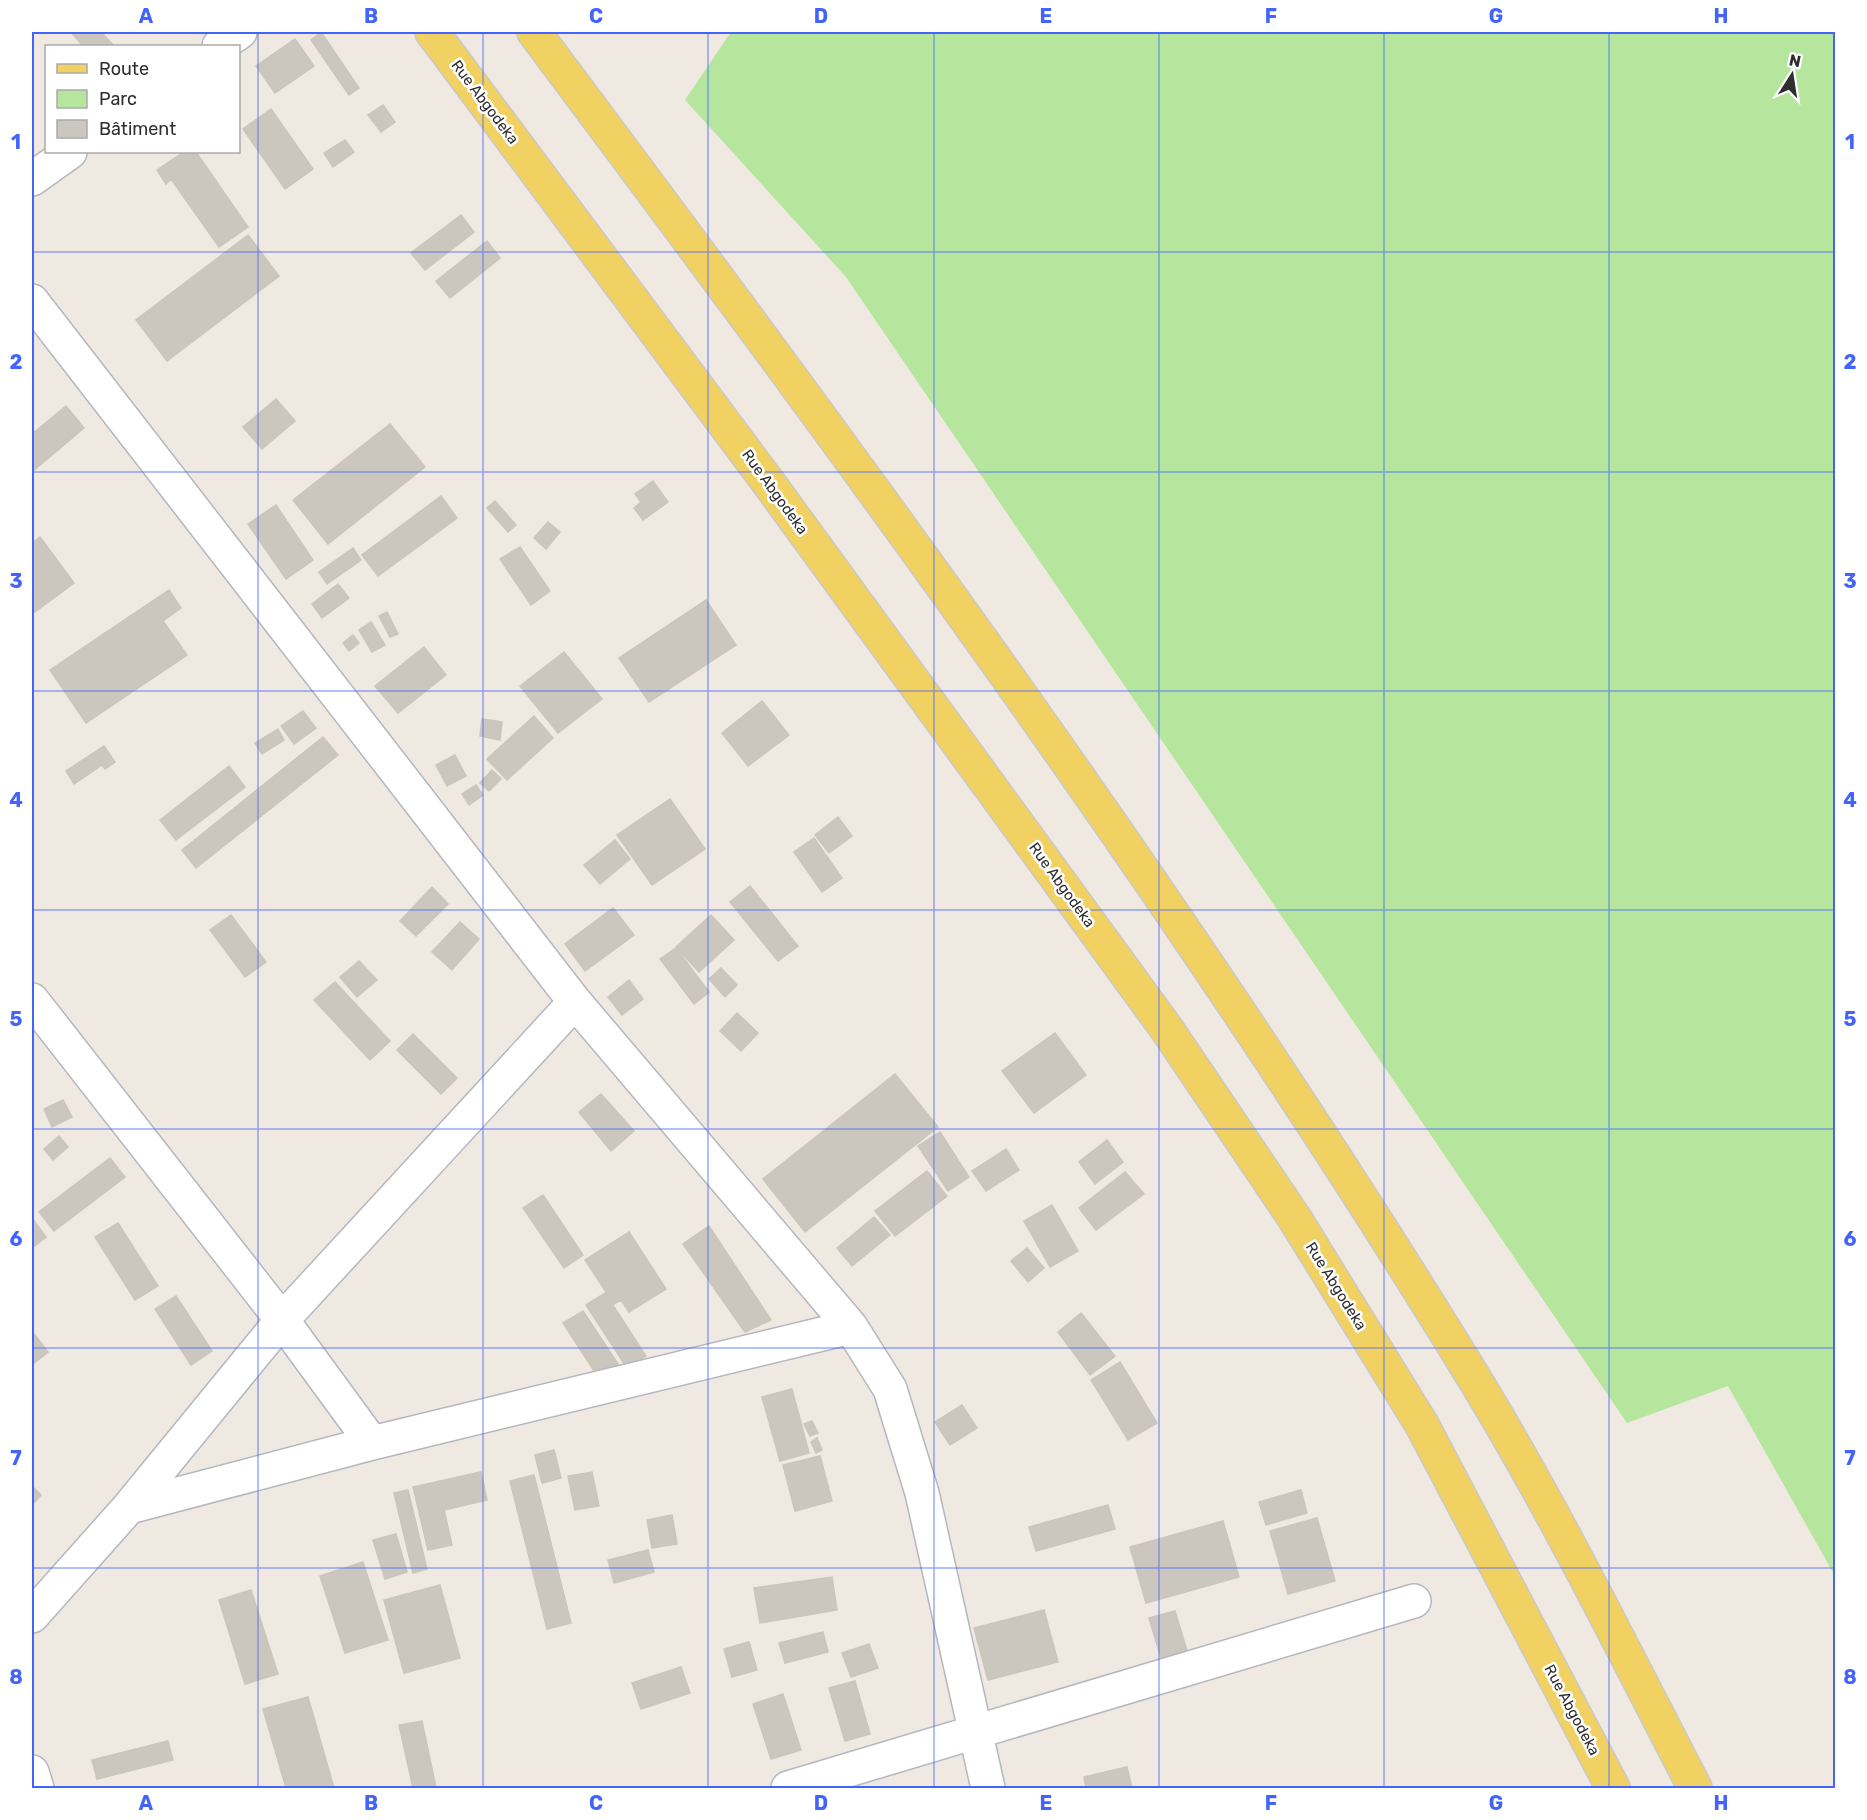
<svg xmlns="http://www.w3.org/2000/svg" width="1867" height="1820" font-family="Rubik,sans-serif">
	<rect width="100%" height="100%" fill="#efe9e1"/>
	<path fill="#b6e59e" d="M731,32H1835V1576L1728,1386L1627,1423L846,277L685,100Z"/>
	<path fill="#cbc7bf" stroke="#cbc5ba" stroke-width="1.5" d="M71,32H101L114,46H83Z
		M321,32L359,88L349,95L311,40Z
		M295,39L314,66L275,93L256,66Z
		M383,105L395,122L381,132L368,115Z
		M271,109L313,169L285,189L243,129Z
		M345,140L354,152L333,167L324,153Z
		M184,152H196L248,227L219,247L171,179L166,184L157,170Z
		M461,215L474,232L425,270L411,253Z
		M248,235L279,276L167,361L136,320Z
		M487,241L500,258L450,298L436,281Z
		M276,399L295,421L262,449L243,427Z
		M66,406L84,428L32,472V434Z
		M390,424L425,467L328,544L293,500Z
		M653,481L668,502L643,520L634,508L641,502L635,494Z
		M441,496L457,518L378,576L362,555Z
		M495,501L516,525L508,532L487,508Z
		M276,505L313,560L286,579L248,524Z
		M548,522L560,532L546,549L534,538Z
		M40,537L74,583L32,614V543Z
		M520,547L550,591L531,605L500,559Z
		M353,548L361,560L327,584L319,572Z
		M338,584L349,598L322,618L312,604Z
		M169,590L181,608L163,621L187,655L86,723L50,670Z
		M706,600L736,645L649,702L619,658Z
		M387,612L398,634L390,637L379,616Z
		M371,622L385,645L372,652L359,630Z
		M353,635L359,643L349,651L343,643Z
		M424,647L446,675L398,713L375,686Z
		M564,652L602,699L558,733L520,686Z
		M762,701L789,735L748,766L722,733Z
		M303,711L316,728L294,744L281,726Z
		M534,716L553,738L507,780L487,759Z
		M482,719L502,722L500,740L480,736Z
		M278,729L284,740L262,754L255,743Z
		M323,737L338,755L196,868L182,850Z
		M104,746L115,762L105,769L102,765L74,784L66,771Z
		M455,755L466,776L447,786L436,765Z
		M229,766L245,787L176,840L160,820Z
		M492,770L501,779L489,791L480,783Z
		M476,785L483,795L469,805L462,794Z
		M670,799L705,849L652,885L617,835Z
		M838,817L852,836L829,853L815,835Z
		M814,838L842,878L822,892L794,852Z
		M615,840L630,859L600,884L584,865Z
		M750,886L798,946L778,961L730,902Z
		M432,887L448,904L416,936L400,921Z
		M613,908L634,935L585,971L565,944Z
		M231,915L266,962L245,977L210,930Z
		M711,915L734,940L699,972L676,947Z
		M460,922L479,939L452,970L432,952Z
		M676,948L709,992L694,1004L660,959Z
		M359,961L377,980L357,997L340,977Z
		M721,968L737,985L725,997L709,979Z
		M629,980L643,999L622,1015L608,997Z
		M335,982L390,1041L370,1060L314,1000Z
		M737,1013L758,1033L741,1051L720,1031Z
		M1055,1033L1086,1075L1034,1113L1002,1071Z
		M413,1034L457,1078L441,1094L397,1050Z
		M895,1074L938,1127L805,1232L763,1179Z
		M601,1094L634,1131L611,1151L579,1112Z
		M63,1100L72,1117L52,1127L44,1109Z
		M940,1132L969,1177L948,1191L918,1146Z
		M59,1136L68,1147L53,1160L44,1149Z
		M1107,1140L1123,1162L1095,1184L1079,1162Z
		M1006,1149L1019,1170L986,1191L972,1171Z
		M110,1158L125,1177L54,1231L39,1212Z
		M927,1171L947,1196L895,1236L875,1211Z
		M1125,1172L1144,1194L1096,1230L1079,1208Z
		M543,1195L583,1255L564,1268L523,1208Z
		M1052,1205L1078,1251L1050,1267L1024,1221Z
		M874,1217L890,1235L852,1266L837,1248Z
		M32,1218L46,1237L32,1248Z
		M118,1223L158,1286L135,1300L95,1237Z
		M709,1226L771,1320L745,1332L683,1244Z
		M629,1232L666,1289L629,1312L621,1300L614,1304L585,1260Z
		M1027,1248L1044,1268L1028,1282L1011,1261Z
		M605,1293L646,1356L627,1368L586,1305Z
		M176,1296L212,1351L191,1365L155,1309Z
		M583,1311L618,1364L598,1377L563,1323Z
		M1081,1313L1115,1356L1090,1375L1058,1332Z
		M32,1331L48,1352L34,1363L32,1359Z
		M1120,1362L1157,1423L1128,1440L1091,1380Z
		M792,1389L809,1453L780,1461L762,1397Z
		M962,1405L977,1428L950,1445L935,1422Z
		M812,1421L818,1433L810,1436L804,1424Z
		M817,1438L822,1450L816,1453L811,1442Z
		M554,1450L561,1478L542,1483L535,1455Z
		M820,1456L832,1501L795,1511L783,1465Z
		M481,1472L487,1500L444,1510L452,1545L428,1550L413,1487Z
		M592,1472L599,1506L575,1510L568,1476Z
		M534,1475L571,1623L547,1629L510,1481Z
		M32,1486L41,1495L32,1505Z
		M408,1490L427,1569L413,1573L394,1493Z
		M1301,1490L1307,1513L1266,1525L1259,1502Z
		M1108,1505L1115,1529L1036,1551L1029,1527Z
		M672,1515L677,1544L652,1548L647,1520Z
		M1317,1518L1335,1581L1288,1594L1270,1531Z
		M1223,1521L1239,1577L1146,1603L1130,1547Z
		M396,1534L407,1572L385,1579L373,1540Z
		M648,1550L654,1572L614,1583L608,1560Z
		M363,1562L388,1640L345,1653L320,1576Z
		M832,1577L837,1610L760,1623L754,1588Z
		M440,1585L460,1658L404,1673L384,1600Z
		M251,1590L278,1674L245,1684L219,1600Z
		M1044,1610L1058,1662L988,1680L974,1628Z
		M1175,1611L1188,1654L1162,1661L1149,1618Z
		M823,1632L828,1652L785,1663L779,1643Z
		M749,1642L757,1670L732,1677L724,1649Z
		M869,1644L878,1668L851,1677L842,1653Z
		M681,1667L690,1693L641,1709L632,1683Z
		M855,1681L870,1734L845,1741L829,1688Z
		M783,1694L801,1750L771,1759L753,1704Z
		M308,1697L334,1788H286L263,1709Z
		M422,1721L436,1788H413L399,1725Z
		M168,1741L173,1760L97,1779L92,1760Z
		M1127,1767L1132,1788H1086L1084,1777Z"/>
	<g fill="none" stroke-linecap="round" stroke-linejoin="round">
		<g stroke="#b4b7c1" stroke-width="36">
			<path id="minor" d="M219,46L240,32
				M32,179L70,152
				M32,301L575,1002L851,1327L890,1389L922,1493L988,1788
				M32,1000L282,1320L372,1443
				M129,1507L372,1443L851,1327
				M32,1616L129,1507L282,1320L575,1002
				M32,1772L37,1788
				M788,1788L1414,1601"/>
		</g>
		<g stroke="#c9c9c9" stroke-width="36">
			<path id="primary" d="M432,32L768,482L1166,1028L1295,1219L1422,1425L1613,1788
				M534,32C861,469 1189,912 1474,1378C1555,1511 1624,1651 1695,1788"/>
		</g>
		<use href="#minor" stroke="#fff" stroke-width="33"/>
		<use href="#primary" stroke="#f2d163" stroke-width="33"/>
	</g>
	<path fill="none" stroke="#4264fb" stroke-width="1.5" stroke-opacity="0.55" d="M258,32V1788M483,32V1788M708,32V1788M934,32V1788M1159,32V1788M1384,32V1788M1609,32V1788M32,252H1836M32,472H1836M32,691H1836M32,910H1836M32,1129H1836M32,1348H1836M32,1568H1836"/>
	<g text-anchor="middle" stroke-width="5" stroke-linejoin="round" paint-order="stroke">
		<g font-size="15" fill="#2e2e2e" stroke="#fff">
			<text transform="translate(485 102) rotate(53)" y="5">Rue Abgodeka</text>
			<text transform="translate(775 492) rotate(54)" y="5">Rue Abgodeka</text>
			<text transform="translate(1062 885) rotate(54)" y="5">Rue Abgodeka</text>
			<text transform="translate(1336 1286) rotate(58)" y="5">Rue Abgodeka</text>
			<text transform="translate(1572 1710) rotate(62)" y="5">Rue Abgodeka</text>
		</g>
	</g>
	<rect width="1867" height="1820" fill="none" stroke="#ffffff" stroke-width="66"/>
	<rect x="45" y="45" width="195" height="108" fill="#ffffff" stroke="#ababab" stroke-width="1.5"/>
	<rect x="57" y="64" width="30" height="9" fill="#f2d163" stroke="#ababab" stroke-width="1.5"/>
	<text x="99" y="75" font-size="18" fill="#2e2e2e">Route</text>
	<rect x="57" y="90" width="30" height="18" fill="#b6e59e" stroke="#ababab" stroke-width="1.5"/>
	<text x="99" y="105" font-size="18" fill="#2e2e2e">Parc</text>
	<rect x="57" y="120" width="30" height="18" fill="#cbc7bf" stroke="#ababab" stroke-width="1.5"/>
	<text x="99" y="135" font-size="18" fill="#2e2e2e">Bâtiment</text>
	<g transform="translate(1792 75) rotate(12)" stroke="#ffffff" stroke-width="4.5" paint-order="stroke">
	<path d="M0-4.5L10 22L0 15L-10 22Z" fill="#2e2e2e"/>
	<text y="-9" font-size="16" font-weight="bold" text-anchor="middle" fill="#2e2e2e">N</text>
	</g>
	<rect x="33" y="33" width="1801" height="1754" fill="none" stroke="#4264fb" stroke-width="2"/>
	<g font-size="20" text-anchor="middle" font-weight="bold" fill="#4264fb">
		<text x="146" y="23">A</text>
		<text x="371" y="23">B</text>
		<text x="596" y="23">C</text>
		<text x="821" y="23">D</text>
		<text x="1046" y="23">E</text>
		<text x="1271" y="23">F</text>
		<text x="1496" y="23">G</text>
		<text x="1721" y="23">H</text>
		<text x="16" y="149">1</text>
		<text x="1850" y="149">1</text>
		<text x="16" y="369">2</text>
		<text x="1850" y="369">2</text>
		<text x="16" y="588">3</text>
		<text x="1850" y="588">3</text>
		<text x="16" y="807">4</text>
		<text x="1850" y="807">4</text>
		<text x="16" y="1026">5</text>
		<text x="1850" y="1026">5</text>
		<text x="16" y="1246">6</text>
		<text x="1850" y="1246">6</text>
		<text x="16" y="1465">7</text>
		<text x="1850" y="1465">7</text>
		<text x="16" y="1684">8</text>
		<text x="1850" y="1684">8</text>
		<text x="146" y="1810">A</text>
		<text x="371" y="1810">B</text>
		<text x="596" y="1810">C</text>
		<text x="821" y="1810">D</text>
		<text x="1046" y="1810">E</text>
		<text x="1271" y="1810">F</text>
		<text x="1496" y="1810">G</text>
		<text x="1721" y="1810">H</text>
	</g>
</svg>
